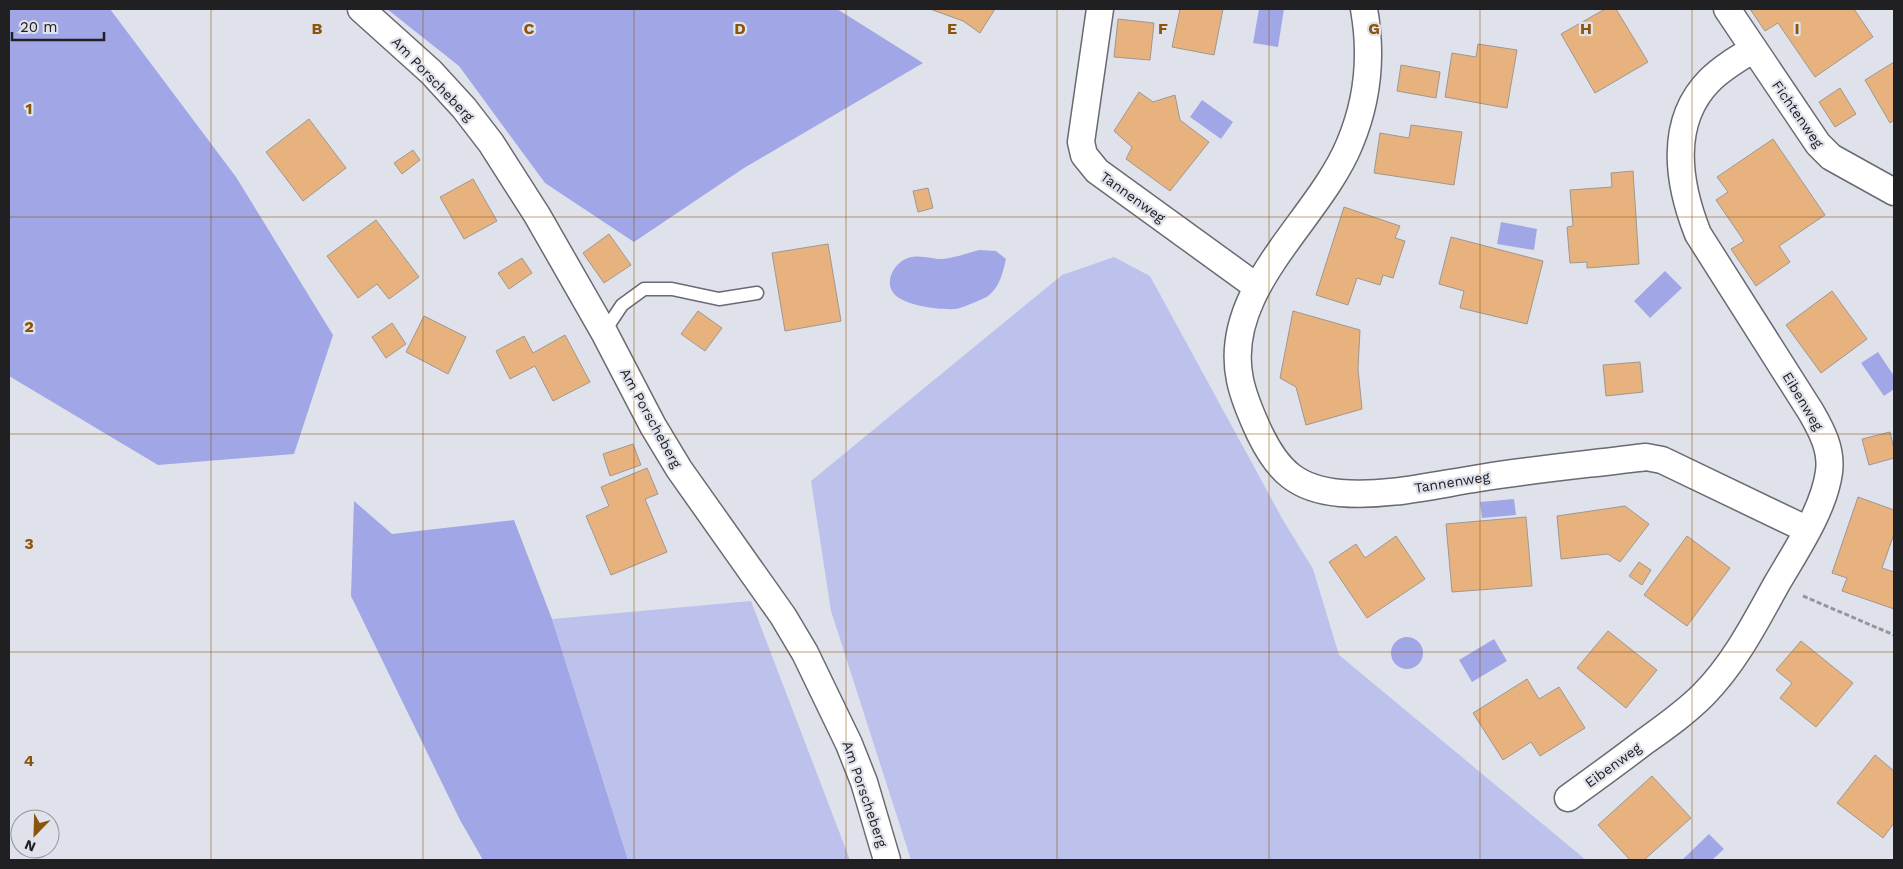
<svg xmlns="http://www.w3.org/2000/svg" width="1903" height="869" font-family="'Work Sans',sans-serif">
	<rect width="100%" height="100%" fill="#e0e2eb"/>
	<path fill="#bdc2ed" d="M1114,257L1150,276L1283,520L1313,569L1339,655L1586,860H911L831,611L811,481L1062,275Z
		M751,601L850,860H628L552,619Z"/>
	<path fill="#a0a6e6" d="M9,9H110L236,177L333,335L294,454L158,465L9,376Z
		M387,9H837L923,63L744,168L634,242L545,183L459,66Z
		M354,501L392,534L514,520L552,619L628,860H483L460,820L351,596Z"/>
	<path fill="#a1a7e6" d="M1259,9H1284L1278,47L1253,43Z
		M1202,100L1233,122L1221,139L1190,117Z
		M1501,222L1537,229L1534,250L1497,244Z
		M979,250L996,251L1006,259C1003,272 1000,287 988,296C983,299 962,308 956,309C941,310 900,306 892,291C885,278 896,262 908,258C920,254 931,259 942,259C955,258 967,253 979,250Z
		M1665,271L1682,288L1650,318L1634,301Z
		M1878,352L1894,376V389L1884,396L1861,363Z
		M1514,499L1516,515L1482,518L1480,502Z
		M1391 653a16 16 0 1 1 32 0a16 16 0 1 1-32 0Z
		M1494,639L1507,661L1472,682L1459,660Z
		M1709,834L1724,849L1712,860H1682Z"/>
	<path fill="#e8b27e" stroke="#9e9791" d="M930,9H995L980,33L963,21Z
		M1180,9H1223L1214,55L1172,47Z
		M1605,9H1616L1648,62L1595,93L1561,34Z
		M1750,9H1854L1873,37L1815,77L1778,23L1765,31Z
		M1118,19L1154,23L1150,60L1114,57Z
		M1478,44L1517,50L1507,108L1445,97L1452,53L1476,57Z
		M1894,62V120L1890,123L1865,80Z
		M1401,65L1440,72L1436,98L1397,91Z
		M1840,88L1856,114L1835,127L1819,102Z
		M1139,92L1153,102L1175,95L1180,120L1209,142L1170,191L1126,159L1132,147L1114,131Z
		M309,119L346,168L303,201L266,152Z
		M1411,125L1462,132L1454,185L1374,173L1380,133L1409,138Z
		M1773,139L1825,215L1779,246L1790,262L1756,286L1731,249L1744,241L1716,200L1728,192L1717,177Z
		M413,150L420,160L402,174L394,163Z
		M1633,171L1639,264L1587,268V262L1570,263L1567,227L1573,226L1570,190L1612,187L1611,173Z
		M473,179L497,221L464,239L440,197Z
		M928,188L933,208L918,212L913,191Z
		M1344,207L1400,226L1395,238L1405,241L1393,278L1383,275L1380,285L1357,278L1348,305L1316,295Z
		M376,220L419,277L389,299L377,284L358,298L327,256Z
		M609,234L631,265L604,283L583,253Z
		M1451,237L1543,261L1527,324L1460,308L1464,291L1439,284Z
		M828,244L841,321L785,331L772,253Z
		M522,258L532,273L509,289L498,273Z
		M1832,291L1867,339L1821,373L1786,325Z
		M698,311L722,328L705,351L681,334Z
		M1293,311L1360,330L1358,369L1362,409L1306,425L1296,387L1280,378Z
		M424,316L466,337L448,374L406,352Z
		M392,323L406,344L386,358L372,337Z
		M565,335L590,382L553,401L535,366L510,379L496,351L524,336L533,353Z
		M1640,362L1643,392L1606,396L1603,365Z
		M1890,432L1894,449V458L1869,465L1862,439Z
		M633,444L641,465L610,476L603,454Z
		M647,468L658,494L645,499L667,552L611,575L586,516L609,506L601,487Z
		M1858,497L1894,510V534L1882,568L1894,572V609L1842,591L1847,578L1832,573Z
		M1625,506L1649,524L1620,562L1608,554L1561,559L1557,516Z
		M1526,517L1532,586L1452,592L1446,524Z
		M1396,536L1425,579L1367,618L1329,562L1356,544L1365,558Z
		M1687,536L1730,568L1687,626L1644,595Z
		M1639,562L1651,570L1642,585L1629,576Z
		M1608,631L1657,670L1626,708L1577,668Z
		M1801,641L1853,683L1816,727L1780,698L1792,683L1776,670Z
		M1527,679L1539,699L1559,687L1585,728L1540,756L1531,742L1503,760L1473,713Z
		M1875,755L1894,771V823L1883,838L1837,803Z
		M1652,776L1691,818L1644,860H1630L1598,825Z"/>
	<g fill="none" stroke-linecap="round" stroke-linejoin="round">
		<g stroke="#696a72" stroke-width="15">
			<path id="service" d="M604,332L622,305L644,289H672L719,299L757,293"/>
		</g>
		<g stroke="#696a72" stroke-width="29">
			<path id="minor" d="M361,9L431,72L464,108L491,143L537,215L604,332L653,426L679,469L783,616L805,653L849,744L864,782L887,860
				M1100,9L1081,142L1084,155L1097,171L1257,287
				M1364,9C1372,54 1368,100 1350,143C1319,220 1221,289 1240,380C1244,399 1252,417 1260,434C1278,471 1297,489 1340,493C1386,497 1434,485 1480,478C1535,469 1591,464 1646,457L1662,460L1808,530
				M1727,9L1818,144L1831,157L1894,192
				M1568,798C1593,780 1619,761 1644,742C1665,727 1685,713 1703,695C1734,664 1755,623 1776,585C1795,552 1824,510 1829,472C1832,450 1822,431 1811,412L1698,234C1678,184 1668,122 1710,80C1723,67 1739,58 1754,49"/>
		</g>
		<path stroke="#95969d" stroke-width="3" stroke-dasharray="5 2.5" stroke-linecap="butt" d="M1803,596L1894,635"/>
		<use href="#service" stroke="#fff" stroke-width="12"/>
		<use href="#minor" stroke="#fff" stroke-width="26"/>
	</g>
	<path fill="none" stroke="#8c540b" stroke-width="1" stroke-opacity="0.55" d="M211,9V860M423,9V860M634,9V860M846,9V860M1057,9V860M1269,9V860M1480,9V860M1692,9V860M9,217H1894M9,434H1894M9,652H1894"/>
	<g text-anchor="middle" stroke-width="4.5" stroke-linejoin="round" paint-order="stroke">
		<g font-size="14" fill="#202023" stroke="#e0e2eb">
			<text transform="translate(433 79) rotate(46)" y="5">Am Porscheberg</text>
			<text transform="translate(1798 114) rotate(55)" y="5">Fichtenweg</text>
			<text transform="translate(1133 197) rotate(36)" y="5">Tannenweg</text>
			<text transform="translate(1803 401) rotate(59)" y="5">Eibenweg</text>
			<text transform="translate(651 418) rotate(61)" y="5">Am Porscheberg</text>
			<text transform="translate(1452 482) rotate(-9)" y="5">Tannenweg</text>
			<text transform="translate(1613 765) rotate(-36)" y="5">Eibenweg</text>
			<text transform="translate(865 794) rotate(71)" y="5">Am Porscheberg</text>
		</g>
	</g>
	<g font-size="16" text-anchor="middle" font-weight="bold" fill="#8c540b" stroke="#e0e2eb" stroke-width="4.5" stroke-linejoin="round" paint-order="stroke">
		<text x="317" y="34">B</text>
		<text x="529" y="34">C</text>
		<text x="740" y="34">D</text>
		<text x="952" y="34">E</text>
		<text x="1163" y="34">F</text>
		<text x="1374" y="34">G</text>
		<text x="1586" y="34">H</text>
		<text x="1797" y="34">I</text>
		<text x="29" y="114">1</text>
		<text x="29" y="332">2</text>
		<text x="29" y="549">3</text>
		<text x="29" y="766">4</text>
	</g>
	<rect width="1903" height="869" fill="none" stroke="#202023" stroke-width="20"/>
	<g transform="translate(35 834) rotate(203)"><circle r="24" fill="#e0e2eb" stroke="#93949b"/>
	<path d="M0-4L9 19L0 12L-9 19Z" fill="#8c540b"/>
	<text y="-8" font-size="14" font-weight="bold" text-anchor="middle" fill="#202023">N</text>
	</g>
	<path d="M12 32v8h92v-8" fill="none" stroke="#202023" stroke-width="2.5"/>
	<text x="20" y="32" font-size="15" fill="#202023" stroke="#e0e2eb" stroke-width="4" paint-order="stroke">20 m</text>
</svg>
